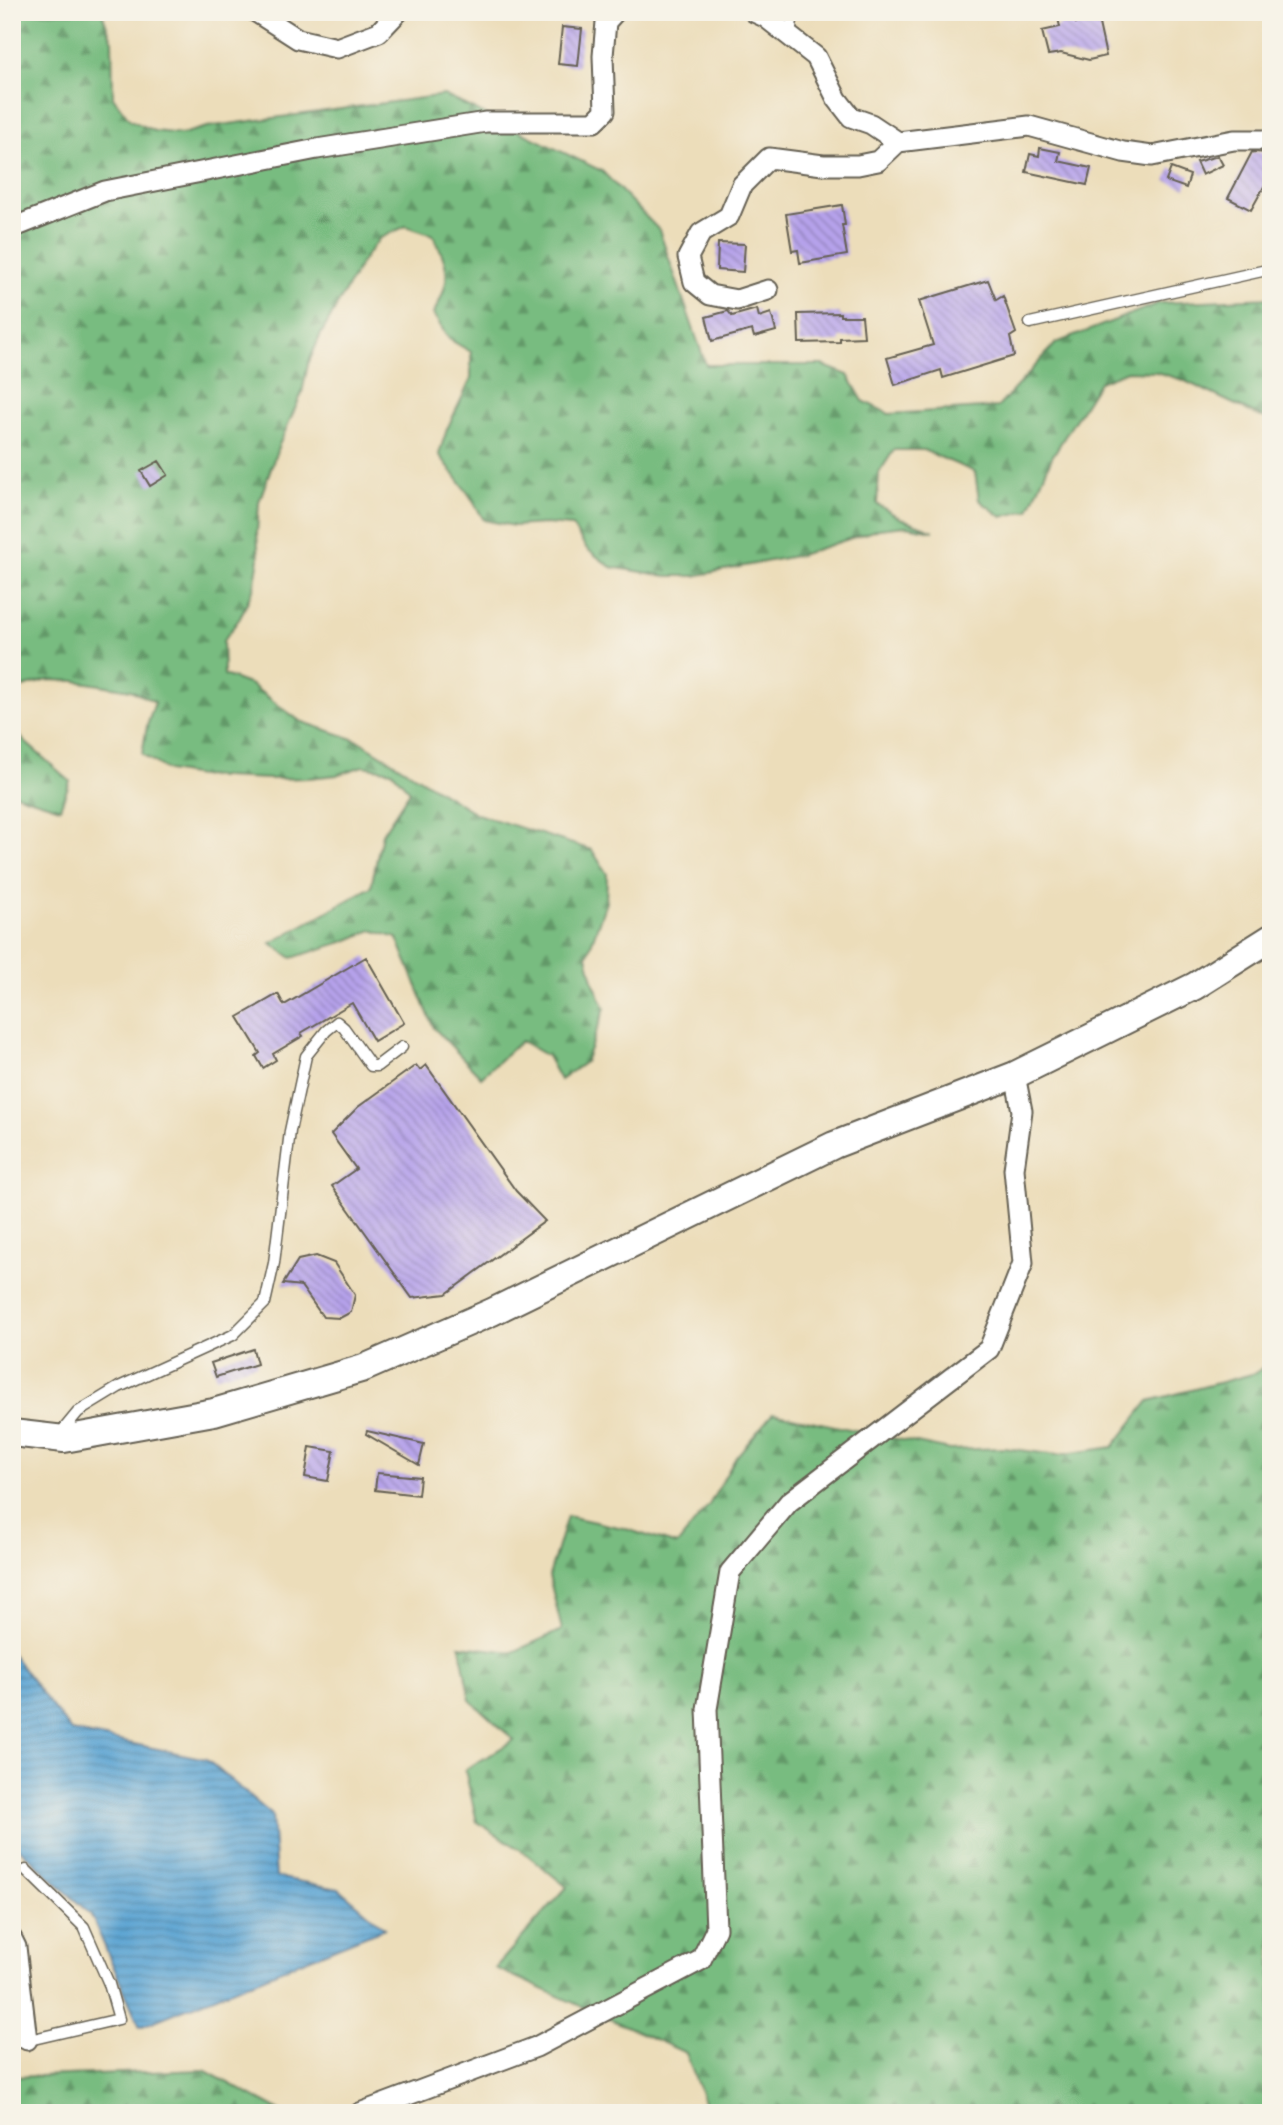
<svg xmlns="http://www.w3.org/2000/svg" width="1283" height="2125" font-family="'Comic Neue',sans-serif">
	<defs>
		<pattern id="forest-firs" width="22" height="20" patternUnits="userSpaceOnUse" patternTransform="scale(1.75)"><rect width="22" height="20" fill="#78bc80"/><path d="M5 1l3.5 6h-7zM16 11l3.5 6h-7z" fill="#629868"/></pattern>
		<pattern id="water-rules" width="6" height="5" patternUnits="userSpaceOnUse" patternTransform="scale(1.75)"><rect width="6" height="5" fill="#5ca4d3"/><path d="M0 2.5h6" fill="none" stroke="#4b85aa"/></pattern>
		<pattern id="building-back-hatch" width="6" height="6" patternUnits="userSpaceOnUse" patternTransform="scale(1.75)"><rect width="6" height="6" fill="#b6a2eb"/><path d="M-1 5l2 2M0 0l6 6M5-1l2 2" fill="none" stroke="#9383be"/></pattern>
	</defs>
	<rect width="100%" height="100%" fill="#f7f3e8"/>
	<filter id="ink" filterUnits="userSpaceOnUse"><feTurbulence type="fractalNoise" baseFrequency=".0143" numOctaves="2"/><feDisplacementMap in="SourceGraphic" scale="14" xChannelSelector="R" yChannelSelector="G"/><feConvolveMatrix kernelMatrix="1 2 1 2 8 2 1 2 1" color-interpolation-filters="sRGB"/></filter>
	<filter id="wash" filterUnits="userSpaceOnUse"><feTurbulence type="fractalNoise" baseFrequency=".00686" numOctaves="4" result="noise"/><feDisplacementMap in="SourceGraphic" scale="28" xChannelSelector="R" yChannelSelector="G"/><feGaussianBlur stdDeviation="1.57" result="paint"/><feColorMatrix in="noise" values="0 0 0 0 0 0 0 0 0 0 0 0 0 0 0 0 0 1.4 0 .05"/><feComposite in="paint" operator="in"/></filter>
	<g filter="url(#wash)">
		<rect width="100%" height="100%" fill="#ecddba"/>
		<path fill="url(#forest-firs)" stroke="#4a6c4e" stroke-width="2" d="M12,12L102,13L112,40L113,97L130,120L154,131L182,134L207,127L444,95L602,171L659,230L706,365H822L848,375L863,401L889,414L998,407L1056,343L1159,303L1271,298V419L1259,416L1183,380L1156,372L1127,371L1099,382L1052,457L1029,510L1002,517L979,500L975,472L923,450H894L879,473L877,504L900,518L934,531L906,526L879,529L800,555L694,576H667L611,567L587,549L572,526L545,524L514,526L484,520L470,496L439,454L447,429L471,379V352L449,339L433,314C452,280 450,269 433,235L406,226L380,238L362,261L320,336L308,364L302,393L279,445L259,502L257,533L259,559L254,587L240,618L223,641L224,675L251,685L300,721L359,741L477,814L592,850L607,874L606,902L587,956L594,984L605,1008L585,1062L560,1080L547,1056L521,1041L481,1077L434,1028L397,938L372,930L346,941L292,958L271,943L371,887L382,834L410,791L392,771L363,766L337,775L308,778L270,779L199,776L168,771L142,754L147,726L155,702L131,690L75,681L48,680L16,689L12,700V101L19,80L12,51Z
			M12,725L24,741L70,781L60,808L12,793Z
			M1271,1360V2113H708L686,2053L495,1968L567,1887L524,1852L477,1822L465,1770L514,1740L470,1700L460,1646L513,1652L562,1630L549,1576L567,1516L623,1528L677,1545L709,1505L736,1457L773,1413L950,1450L1004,1448L1058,1455L1113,1447L1149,1401L1256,1373Z
			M204,2070L284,2113H12V2077Z"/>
		<path fill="url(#water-rules)" stroke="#3c6078" stroke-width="2" d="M12,1654L71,1731L206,1759L272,1815L276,1877L339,1889L385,1928L140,2027L91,1915L17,1846L12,1839Z"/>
		<g id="blocks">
			<path fill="url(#building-back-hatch)" d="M1074,14L1076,23L1098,19L1106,56L1089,60L1061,53L1048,55L1042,31L1060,27L1058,18Z
				M562,27L582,29L578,66L558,64Z
				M1040,148L1060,152L1058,161L1091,168L1087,185L1026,172L1030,154L1039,156Z
				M1252,152L1271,153V174L1251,210L1228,198Z
				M1218,156L1223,165L1202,175L1196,162Z
				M1171,168L1190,175L1186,188L1166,181Z
				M842,205L845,225H842L847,255L800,263L798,250L792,251L786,214Z
				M718,243L745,244L743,272L717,270Z
				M988,280L996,300L1003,296L1016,333L1010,337L1014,356L943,378L941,370L895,385L887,358L933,345L919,301Z
				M757,309L759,317L771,313L776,331L754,337L752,330L712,341L706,317L728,311L732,316Z
				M840,313V316H862L864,337L840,338V342L799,343L798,314Z
				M159,461L168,475L150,486L141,471Z
				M366,957L404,1023L374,1041L352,1003L301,1033L303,1036L273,1054L276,1060L263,1068L256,1056L260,1053L238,1017L278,994L284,1005Z
				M416,1065L420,1070L426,1065L516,1191L545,1221L446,1294L412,1298L332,1186L356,1169L331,1134L358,1107Z
				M316,1256L334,1263L355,1295L351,1312L340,1318L323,1317L301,1286L283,1284L298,1260Z
				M253,1349L257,1364L216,1377L211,1363Z
				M367,1431L424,1444L419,1465L366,1434Z
				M310,1447L334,1451L328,1481L305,1477Z
				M377,1473L420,1477L418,1495L375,1490Z"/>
		</g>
	</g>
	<g filter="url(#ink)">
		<use href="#blocks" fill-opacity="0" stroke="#656053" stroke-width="2"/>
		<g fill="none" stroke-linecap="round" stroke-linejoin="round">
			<g stroke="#656053" stroke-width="13">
				<path id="lane" d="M790,36L793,12
					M1030,323L1271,269
					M59,1435L78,1412L119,1387L233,1335L265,1303L274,1263L290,1131L306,1056L326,1031L337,1022L344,1028L371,1066H377L402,1047
					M12,2044L119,2019L109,1984L84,1927L26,1870"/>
			</g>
			<g stroke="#656053" stroke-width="23">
				<path id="street" d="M256,12L298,39L337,48L379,32L398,12
					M754,12L765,17L816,57L837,99L851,117L871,124L898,142
					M12,228L105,191L317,149L486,122H594L605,111L603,56L606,22L615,12
					M768,290L737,300L710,295L694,282L688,257L701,233L729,216L742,185L769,158L823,165H858L878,161L898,142L1029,126L1123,152L1152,156L1234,140H1271
					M12,1939L16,1947L27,2040
					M360,2113L536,2047L701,1960L716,1929L707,1709L730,1572L789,1502L989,1349L1023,1263L1014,1169L1022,1111L1015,1075"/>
			</g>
			<g stroke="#656053" stroke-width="30">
				<path id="secondary" d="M12,1433L64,1439L214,1412L364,1368L492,1312L834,1145L1015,1075L1195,986L1271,938"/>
			</g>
			<use href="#lane" stroke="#fff" stroke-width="10"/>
			<use href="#street" stroke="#fff" stroke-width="19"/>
			<use href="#secondary" stroke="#fff" stroke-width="26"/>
		</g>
	</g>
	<rect width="1283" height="2125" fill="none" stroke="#f7f3e8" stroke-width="42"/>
</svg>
